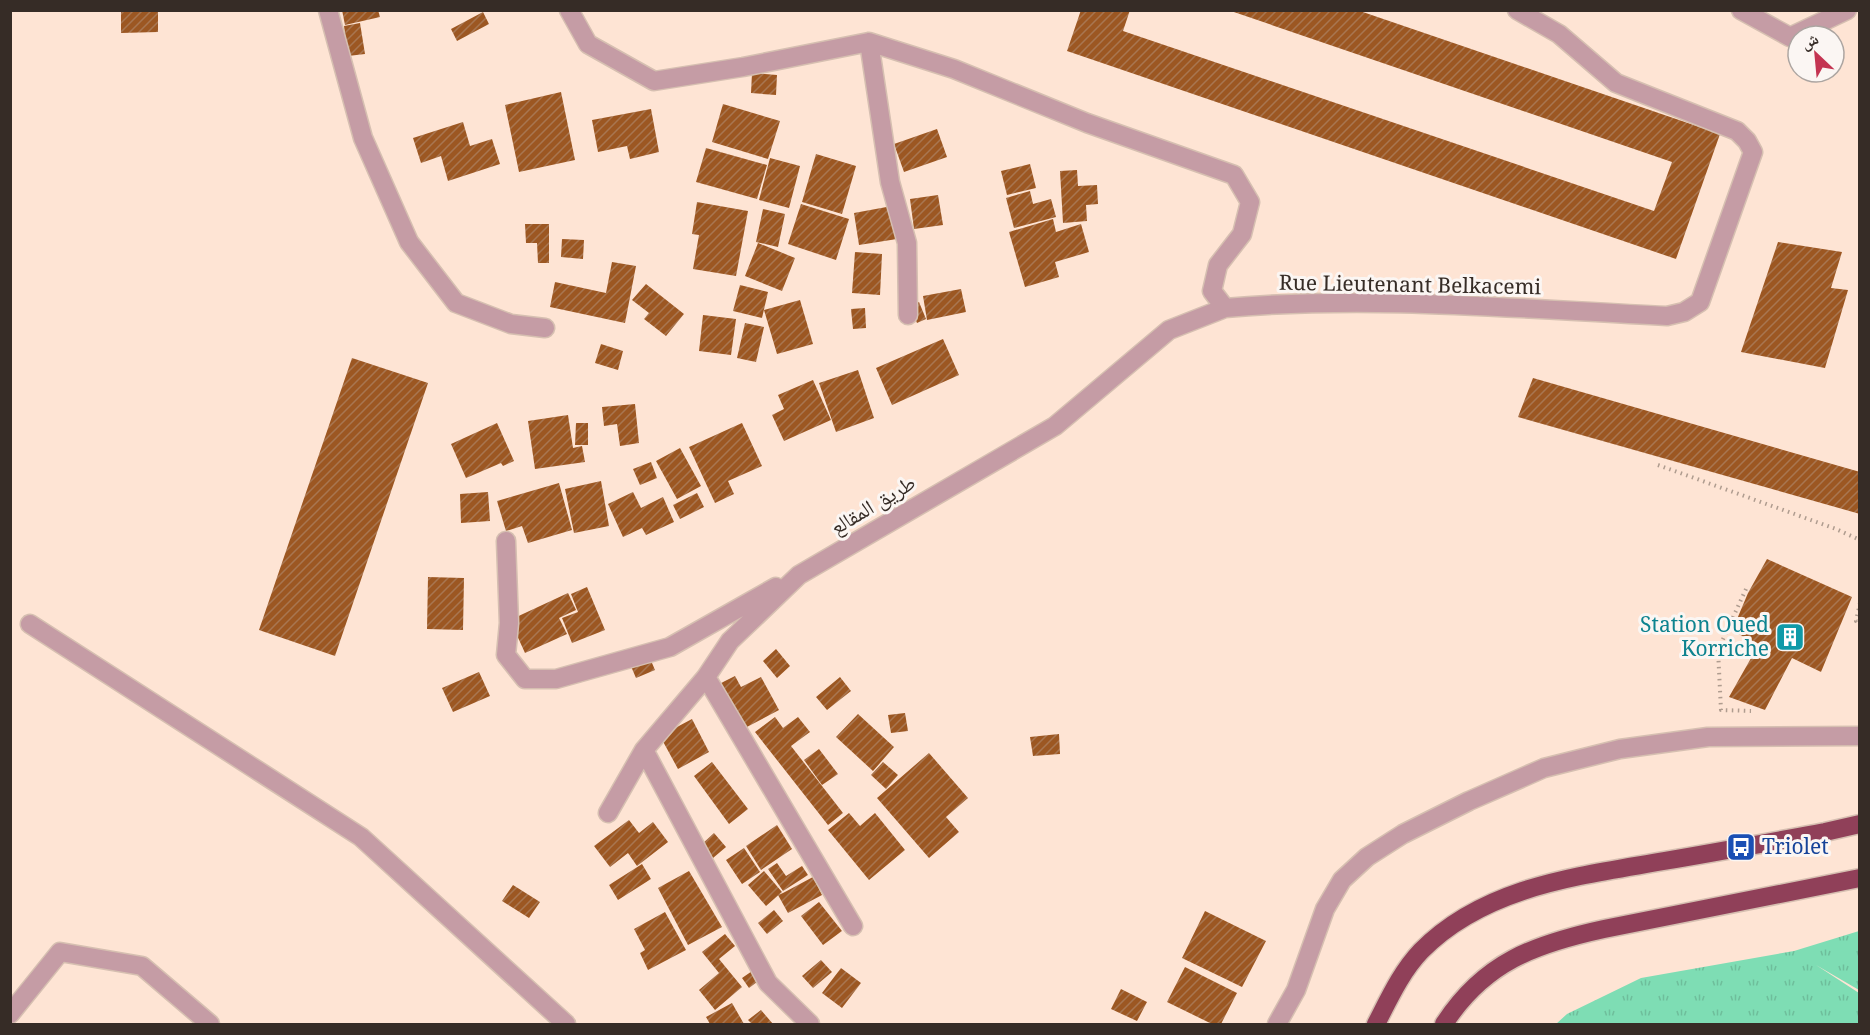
<svg xmlns="http://www.w3.org/2000/svg" width="1870" height="1035" font-family="'Noto Serif','Noto Naskh Arabic',serif">
	<defs>
		<pattern id="grass-tufts" width="24" height="20" patternUnits="userSpaceOnUse" patternTransform="scale(1.5)"><rect width="24" height="20" fill="#7eddb4"/><path d="M3 7l-1-3M5 7V3M7 7l1-3M15 17l-1-3M17 17v-4M19 17l1-3" fill="none" stroke="#6ebe9b"/></pattern>
		<pattern id="building-hatch" width="6" height="6" patternUnits="userSpaceOnUse" patternTransform="scale(1.5)"><rect width="6" height="6" fill="#9c5722"/><path d="M-1 1l2-2M0 6l6-6M5 7l2-2" fill="none" stroke="#a87651"/></pattern>
	</defs>
	<rect width="100%" height="100%" fill="#fee4d4"/>
	<path fill="url(#grass-tufts)" d="M1859,931V990L1816,965L1859,993V1024H1556L1567,1014L1641,978L1794,951Z"/>
	<path fill="url(#building-hatch)" d="M121,10H158V32L121,33Z
		M342,10H378L380,17L345,25Z
		M1081,10H1130L1123,31L1654,211L1672,162L1228,10H1357L1720,134L1676,259L1067,51Z
		M483,12L489,24L457,41L451,29Z
		M360,23L365,54L348,56L344,26Z
		M752,73L777,75L776,95L751,93Z
		M561,92L575,160L519,172L505,105Z
		M723,104L780,121L768,159L712,142Z
		M651,109L659,152L630,159L627,146L598,152L592,120Z
		M463,122L470,146L492,139L500,164L448,181L441,156L421,163L413,138Z
		M937,129L947,157L904,172L894,144Z
		M706,148L767,165L757,199L696,182Z
		M816,154L856,166L842,214L802,202Z
		M770,158L800,166L789,208L759,200Z
		M1030,164L1036,188L1007,195L1001,171Z
		M1077,170L1078,186L1097,185L1098,204L1086,205L1087,221L1063,223L1060,171Z
		M1030,191L1033,204L1051,199L1056,217L1014,228L1006,198Z
		M938,195L943,225L914,229L910,199Z
		M697,202L748,211L736,276L693,269L699,235L692,234Z
		M801,204L849,219L836,260L788,244Z
		M892,206L897,239L859,245L854,213Z
		M763,209L785,214L778,247L756,242Z
		M1053,219L1056,232L1081,224L1089,252L1055,262L1059,277L1025,287L1009,232Z
		M525,224H549V263H538L537,243H526Z
		M562,239L584,240L583,259L561,257Z
		M1778,242L1842,252L1831,288L1848,290L1825,368L1741,352Z
		M758,243L795,258L782,291L745,276Z
		M855,252L882,254L880,295L852,293Z
		M612,262L636,266L625,323L550,307L555,282L606,293Z
		M646,284L684,314L666,336L644,319L649,313L632,300Z
		M740,285L768,292L762,318L733,311Z
		M961,289L966,312L927,320L923,296Z
		M800,300L813,344L777,354L764,310Z
		M919,302L926,319L917,323L910,306Z
		M865,308L866,328L853,329L851,309Z
		M703,315L736,319L731,355L699,351Z
		M745,323L764,327L756,362L737,358Z
		M943,339L959,375L892,405L876,368Z
		M601,344L623,351L618,370L595,363Z
		M352,358L428,383L335,656L259,630Z
		M858,370L874,418L836,432L819,383Z
		M1533,378L1860,472V514L1518,417Z
		M813,380L831,420L784,441L772,415L784,409L778,395Z
		M635,404L639,443L620,446L617,424L604,426L602,407Z
		M568,415L573,448L582,446L585,462L535,469L528,421Z
		M497,423L514,461L503,466L501,463L466,478L451,444Z
		M576,423H588V445H575Z
		M742,423L762,466L728,481L734,494L715,503L689,447Z
		M680,448L701,486L677,499L656,461Z
		M651,462L657,478L640,485L633,469Z
		M601,481L609,526L574,533L565,489Z
		M559,483L572,530L528,543L522,526L506,531L497,501Z
		M488,492L490,521L461,523L460,494Z
		M633,492L641,508L663,497L674,522L646,535L642,528L623,537L608,504Z
		M697,493L704,507L680,519L673,505Z
		M1767,559L1852,597L1821,672L1792,658L1765,710L1729,697L1759,644L1732,631L1748,593Z
		M428,577L464,578L463,630L427,629Z
		M587,587L605,630L572,643L562,618L578,612L571,594Z
		M568,593L576,610L559,618L567,634L525,653L510,620Z
		M776,649L790,666L777,678L763,661Z
		M649,656L655,670L636,678L630,664Z
		M479,672L490,696L453,712L442,688Z
		M735,676L741,687L761,677L779,710L745,728L721,683Z
		M840,677L851,691L827,710L816,697Z
		M905,713L908,731L891,733L888,715Z
		M858,714L894,747L873,771L836,737Z
		M775,717L783,728L798,717L810,732L791,746L843,813L828,825L755,732Z
		M692,719L709,752L678,769L660,736Z
		M1059,734L1060,754L1033,756L1030,737Z
		M819,749L838,774L822,785L804,760Z
		M929,753L968,798L946,817L959,832L929,858L877,798Z
		M712,762L748,809L729,824L694,776Z
		M883,762L898,775L886,789L871,775Z
		M849,813L860,826L875,813L905,850L869,880L828,830Z
		M629,820L639,833L653,822L668,842L637,866L628,853L610,867L594,846Z
		M777,825L792,849L761,870L746,846Z
		M714,833L726,847L713,858L701,845Z
		M744,848L760,872L742,884L726,860Z
		M777,863L786,876L802,866L808,875L783,891L768,869Z
		M642,864L651,879L618,900L609,885Z
		M689,871L722,927L688,945L658,888Z
		M764,871L782,892L766,906L748,885Z
		M813,877L822,895L788,913L778,895L783,893L786,896L783,893Z
		M513,885L540,902L529,918L502,901Z
		M819,902L842,931L823,945L801,916Z
		M774,910L783,921L767,934L758,923Z
		M1205,911L1266,941L1242,987L1182,958Z
		M665,912L686,950L648,970L640,953L645,950L634,929Z
		M725,934L735,946L719,959L742,987L715,1010L699,990L719,973L702,952Z
		M821,960L832,972L813,988L802,976Z
		M758,967L765,976L749,988L742,978Z
		M1185,967L1237,993L1221,1024H1212L1167,1002Z
		M841,968L861,983L842,1008L822,993Z
		M1121,989L1147,1002L1137,1021L1111,1009Z
		M732,1003L744,1024H710L706,1017Z
		M761,1010L773,1024H752L748,1020Z"/>
	<g fill="none" stroke-linecap="round" stroke-linejoin="round">
		<g stroke="#d6bfb1" stroke-width="21">
			<path id="minor" d="M328,10L363,138L409,242L456,303L511,324L545,328
				M569,10L588,44L654,81L743,67L869,42L954,69L1087,123L1234,175L1250,202L1242,234L1218,265L1212,291L1225,308C1372,295 1520,309 1667,316L1684,312L1700,302L1753,152L1747,141L1737,131L1616,83L1559,34L1517,10
				M1741,10L1790,37L1847,10
				M869,42L890,182L907,243L908,315
				M506,541L509,623L506,655L525,679H556L670,647L776,587
				M30,624L361,837L566,1024
				M706,677L853,926
				M644,750L768,983L810,1024
				M608,813L644,750L706,677L730,641L799,575L1055,426L1169,330L1225,308
				M10,1014L60,952L142,966L210,1024
				M1277,1024L1296,990L1325,909L1342,880L1367,857L1403,834L1469,801L1544,768L1620,749L1708,737L1860,736"/>
		</g>
		<g stroke="#d6bfb1" stroke-width="21">
			<path id="highway" d="M1376,1024C1389,999 1401,972 1421,951C1485,886 1579,876 1664,861C1718,852 1771,842 1825,832L1860,824
				M1444,1024C1484,962 1535,944 1604,929L1860,878"/>
		</g>
		<path stroke="#af9c8f" stroke-width="4" stroke-dasharray="1.5 4.5" stroke-linecap="butt" d="M1658,465L1836,529L1860,540
			M1746,589L1718,650L1721,710L1751,711
			M1860,603L1856,621L1860,623"/>
		<use href="#minor" stroke="#c59ca5" stroke-width="18"/>
		<use href="#highway" stroke="#904059" stroke-width="18"/>
	</g>
	<defs>
		<g id="building-square" transform="scale(1.5)"><rect x="-9" y="-9" width="18" height="18" rx="4" fill="#0f9aa8" stroke="#fbf6f3"/><path d="M-4-6H4V6H1V3H-1V6H-4ZM-2.5-4.3h1.7v1.8h-1.7ZM.8-4.3h1.7v1.8H.8ZM-2.5-1h1.7V.8h-1.7ZM.8-1h1.7V.8H.8Z" fill="#fff"/></g>
		<g id="bus-square" transform="scale(1.5)"><rect x="-9" y="-9" width="18" height="18" rx="4" fill="#1a4fb4" stroke="#fbf6f3"/><path d="M-5-6H5V4H4V6H2V4H-2V6H-4V4H-5ZM-3.5-4V0h7V-4ZM-3.5 1.2v1.5H-2V1.2ZM2 1.2v1.5H3.5V1.2Z" fill="#fff"/></g>
	</defs>
	<g fill-rule="evenodd">
		<use href="#building-square" x="1790" y="637"/>
		<use href="#bus-square" x="1741" y="847"/>
	</g>
	<g text-anchor="middle" stroke-width="6" stroke-linejoin="round" paint-order="stroke">
		<g font-size="21" fill="#362c26" stroke="#fbf6f3">
			<text transform="translate(1410 285) rotate(1)" y="7">Rue Lieutenant Belkacemi</text>
			<text transform="translate(873 505) rotate(-31)" y="7">طريق المقالع</text>
		</g>
		<g font-size="21" fill="#0d838f" stroke="#fbf6f3" text-anchor="end">
			<text x="1769" y="632">Station Oued<tspan x="1769" dy="24">Korriche</tspan></text>
		</g>
		<g font-size="21" fill="#164399" stroke="#fbf6f3" text-anchor="start">
			<text x="1762" y="854">Triolet</text>
		</g>
	</g>
	<rect width="1870" height="1035" fill="none" stroke="#362c26" stroke-width="24"/>
	<g transform="translate(1816 54) rotate(334)"><circle r="28" fill="#fbf6f3" stroke="#aca5a1" stroke-width="1.5"/>
	<path d="M0-4.5L10 22L0 15L-10 22Z" fill="#c43451"/>
	<text y="-9" font-size="16" font-weight="bold" text-anchor="middle" fill="#362c26">ش</text>
	</g>
</svg>
